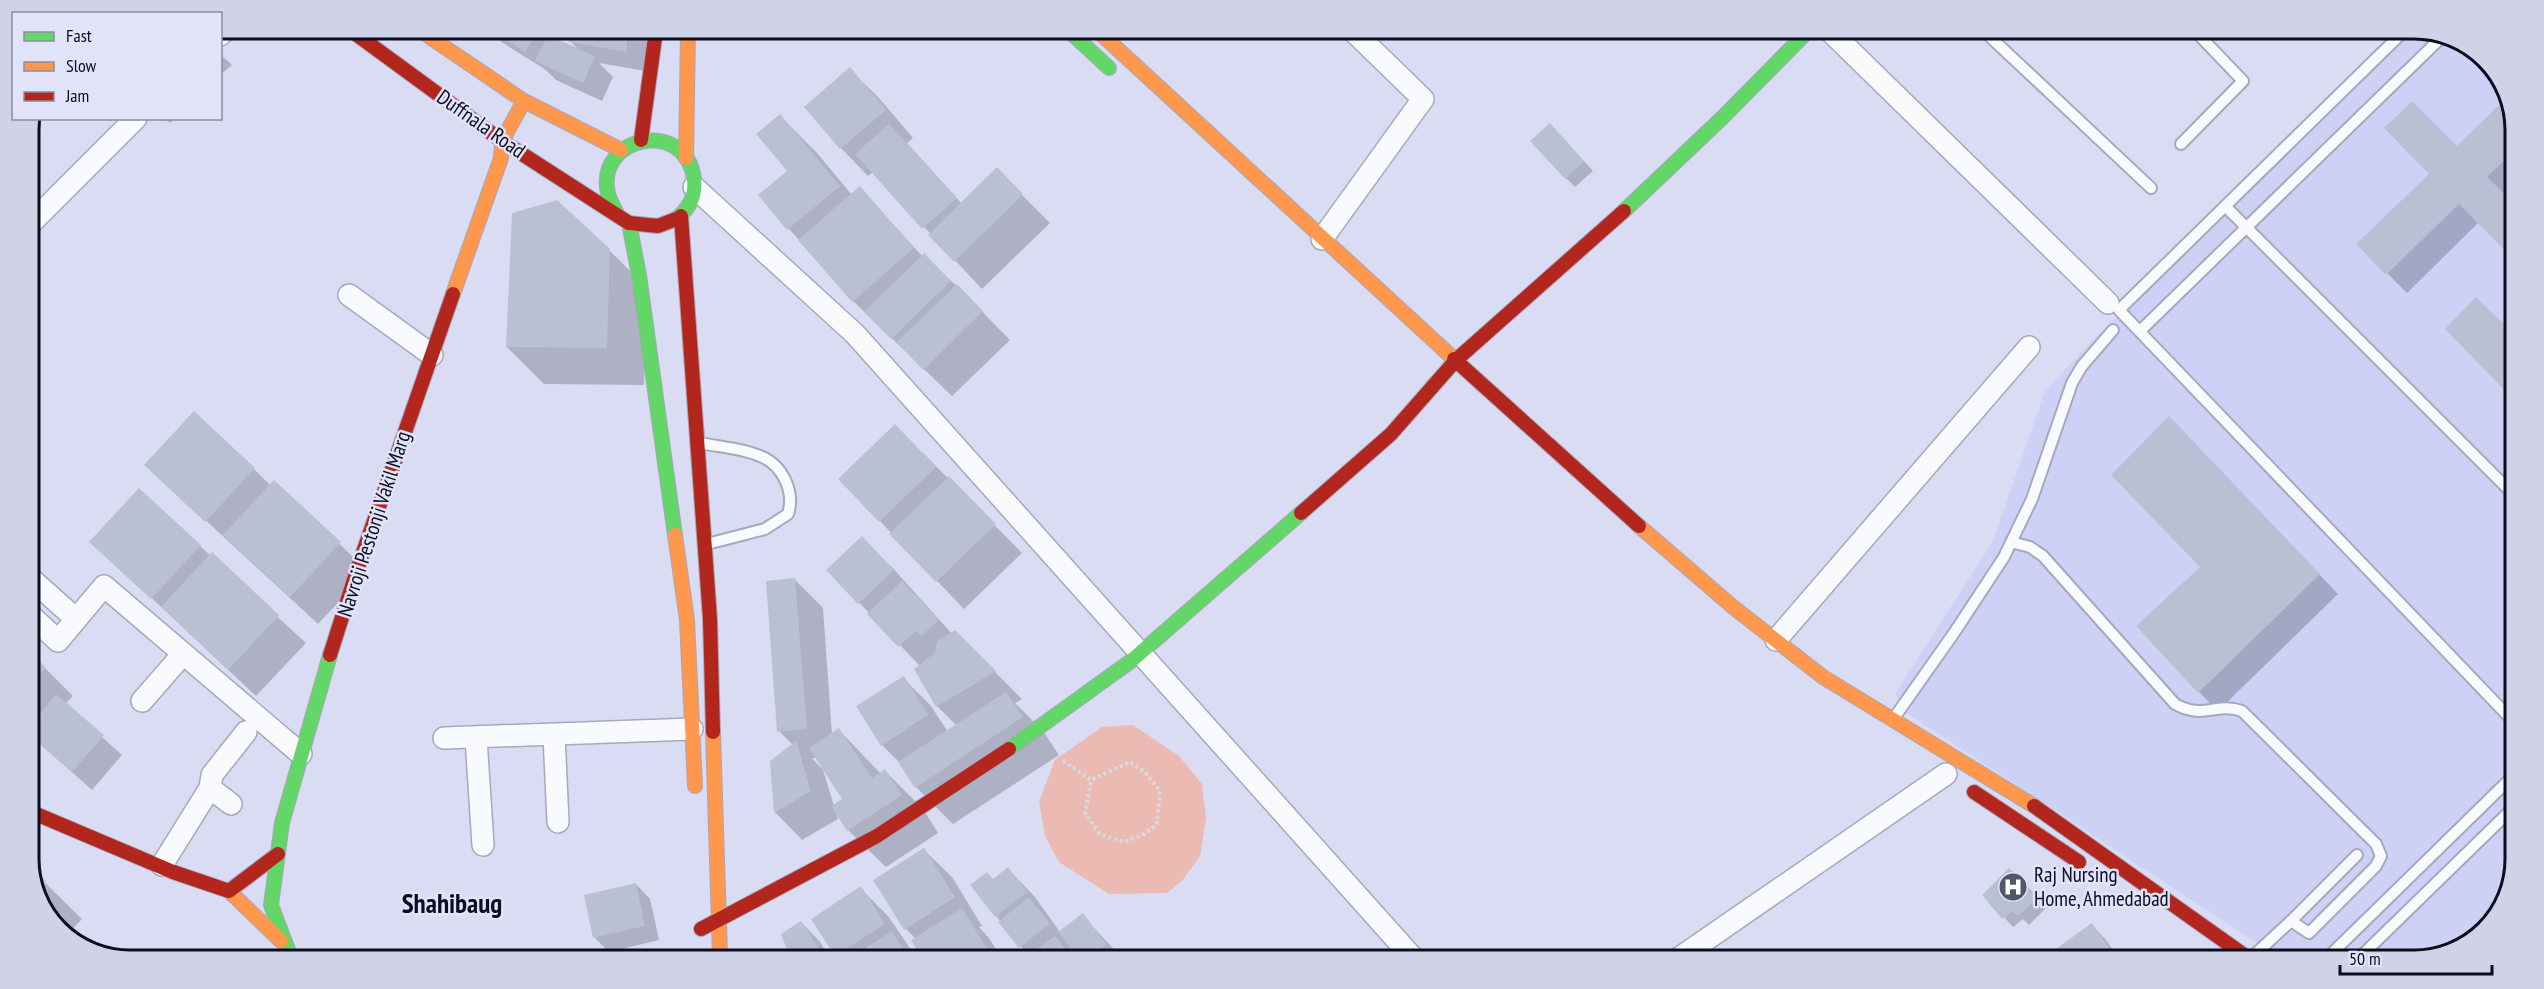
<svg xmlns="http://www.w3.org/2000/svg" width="2544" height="989" font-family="'PT Sans Narrow',sans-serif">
	<rect width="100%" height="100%" fill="#dadcf4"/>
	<path fill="#ced1f6" d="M2406,34H2447L2494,68L2515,123L2510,892L2471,943L2414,960H2283L1902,710L1895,694L1993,541L2045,391L2091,342Z"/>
	<path fill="#ebbab2" d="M1133,725L1179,756L1202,784L1206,818L1200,856L1182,881L1167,893L1109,894L1059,862L1045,836L1039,802L1055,760L1102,727Z"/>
	<path fill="#0003" fill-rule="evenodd" d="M489,29H537L547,39L580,51L571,42V30H646V71L599,63L613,77L602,101L556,80L546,70L503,43Z
		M220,54L232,65L220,75Z
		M850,70L878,97L913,138L907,143L962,204L997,170L1050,223L982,289L873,172L868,176L841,148Z
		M2506,100L2515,123V188L2506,197L2515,206L2514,258L2479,222L2407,293L2358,244Z
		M780,116L817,153L852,195L860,188L923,257L957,286L1010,340L952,396L853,301L760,196L789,171Z
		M165,118H175L170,123Z
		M1559,134L1593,171L1575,187L1566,178Z
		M609,250L647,288L644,385L544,384L507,347Z
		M2188,437L2338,594L2218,711L2199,692L2202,567Z
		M923,453L1022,553L964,609L880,521Z
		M146,465L254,469L271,486L274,482L368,571L318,624Z
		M92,542L200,546L306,643L256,696Z
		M890,565L952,634L955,632L1022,699L1015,703L1043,731L1059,755L953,824L916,787L901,764L882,745L903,678L931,706L948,732L957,726L937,706L916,670L920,666L828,570Z
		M795,580L823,608L832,735L839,730L881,774L885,771L923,809L938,833L886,867L848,830L836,812L838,819L802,840L775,812L793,745L779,731ZM812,758H817L844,799L834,806L823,770Z
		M29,652L73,696L65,704L122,755L92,790L29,734Z
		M924,850L952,877L982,926L979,927L989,938L1001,957H923L916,939L906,929Z
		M29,867L82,919L68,934L49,920Z
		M1008,869L1035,897L1060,932L1082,915L1121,957H1080L1076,952L1072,955L1074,957H1030L996,916L993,881Z
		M2009,870L2046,908L2029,925L2023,919L2013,927L1984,895Z
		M636,884L650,899L659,940L609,952L594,937Z
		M860,888L888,916L916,957L836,955L813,919Z
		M801,922L820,942L829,957H792Z
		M2092,925L2106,940L2120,960H2067Z"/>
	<path fill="#bac0d4" d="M490,29H540L525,52Z
		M569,30H627V52L569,42Z
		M548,35L595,56L583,83L535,61Z
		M850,67L886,110L840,149L804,107Z
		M2506,98L2515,123V150L2487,177L2515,204L2514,260L2459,204L2386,275L2356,244L2429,174L2384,128L2412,101L2457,146Z
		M780,114L840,186L787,230L758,195L787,171L756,134Z
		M1550,123L1584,161L1565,179L1530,141Z
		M889,124L957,198L922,229L855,154Z
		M997,167L1023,194L954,262L928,235Z
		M860,186L914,248L852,302L798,240Z
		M557,200L610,249L607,348L506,347L512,213Z
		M924,253L951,281L891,339L864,312Z
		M957,284L983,311L923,370L897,342Z
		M2476,297L2514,334L2513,399L2445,329Z
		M194,411L255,468L205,522L144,465Z
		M2169,416L2320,574L2198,693L2136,626L2200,567L2111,475Z
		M895,424L936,467L879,522L838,479Z
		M949,476L996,524L936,582L889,534Z
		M274,480L341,542L290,597L223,535Z
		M139,488L201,545L151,599L89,542Z
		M862,536L894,570L858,604L826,570Z
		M212,552L279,615L228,670L161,607Z
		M795,578L807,729L777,732L766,581Z
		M902,581L939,620L921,636L916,631L898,647L867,614Z
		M955,630L996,671L936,707L914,669L935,653L937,641Z
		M29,650L46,668L29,686Z
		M904,676L928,715L881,746L856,706Z
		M1006,692L1023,717L915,788L898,762Z
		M56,694L104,735L72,772L29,735V727Z
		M839,728L872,778L885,769L902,795L847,831L831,806L842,799L809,748Z
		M796,741L811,791L774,813L770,761Z
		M924,848L955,897L904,930L873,880Z
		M29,864L46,881L38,890L29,866Z
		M1008,867L1027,892L995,917L970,885L987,872L993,879Z
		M2009,868L2038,897L2018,916L2013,911L2002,919L1982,895Z
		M636,883L645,926L593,938L584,895Z
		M861,886L885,924L835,956L811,919Z
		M1029,897L1050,924L1019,948L998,922Z
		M962,908L992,957H921L911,940Z
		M1083,913L1106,944L1089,957H1078L1058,932Z
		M801,921L824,957H790L781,934Z
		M2092,923L2117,960H2066L2057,948Z
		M892,931L908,957H852Z
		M1055,936L1072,957H1033L1030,954Z"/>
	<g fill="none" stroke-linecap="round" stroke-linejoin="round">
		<g stroke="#a6a8bb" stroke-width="14">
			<path id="lane" d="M1986,33L2151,188
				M2401,34L2119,310L2511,719
				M2181,144L2243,81L2197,33
				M2225,206L2513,494
				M2140,331L2445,34
				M700,443C720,447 742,448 760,456C783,465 795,492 788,514L765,529L707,544
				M2011,542L2030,547L2043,556L2175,704C2203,720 2216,702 2242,711L2376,844L2381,856L2376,866L2309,933L2291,921L2251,958
				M1894,718L1954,633L2004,557L2032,499L2072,383L2082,366L2113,330
				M2291,921L2357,855
				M701,956H703
				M2325,960L2511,778
				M2357,960L2511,810"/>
		</g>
		<g stroke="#a6a8bb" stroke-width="24">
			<path id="street" d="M1832,33L2108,303
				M220,35L227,29
				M694,187L855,334L1413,958
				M29,225L136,118
				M1322,239L1423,99L1353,31
				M349,295L432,355
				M29,577L76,619
				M29,614L58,641L104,586L301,754
				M1776,640L2029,347
				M142,701L183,654
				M554,735L558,822
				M444,738L692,729
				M476,738L483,845
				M210,788L212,775L246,732
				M162,865L210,788L231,804
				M1678,959L1946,774"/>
		</g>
		<g stroke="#a6a8bb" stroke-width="16">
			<path id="fast" d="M1069,31L1109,68
				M1624,211L1722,118L1807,32
				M617,214C614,207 609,200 608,193C595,136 686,117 694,179C696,196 689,209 676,219
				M629,223L639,275L675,535
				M1009,749L1131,661L1301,513
				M290,955L271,905L282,823L330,655"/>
		</g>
		<g stroke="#a6a8bb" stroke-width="16">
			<path id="slow" d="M418,29L524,101L621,150
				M1098,31L1454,359
				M686,158L688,30
				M453,294L501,158L502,141L524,101
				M1639,526L1733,607L1823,677L2034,806
				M675,535L687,620L695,786
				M713,732L720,956
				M229,891L281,941"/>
		</g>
		<g stroke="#a6a8bb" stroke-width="16">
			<path id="jam" d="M349,29L502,141L629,223L658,226L676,219
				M641,140L656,30
				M681,216L710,619L713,732
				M1454,359L1639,526
				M1301,513L1391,434L1456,360L1624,211
				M330,655L358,567L453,294
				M1974,792L2079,862
				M2034,806L2251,960
				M29,811L173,872L229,891L278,854
				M701,929L877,836L1009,749"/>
		</g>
		<path stroke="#d9d9e1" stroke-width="4" stroke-dasharray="3 3" stroke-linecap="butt" d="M1063,761L1091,780L1085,813L1100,834L1124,842L1144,834L1157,824L1160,791L1145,772L1130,762L1091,780"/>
		<use href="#lane" stroke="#f9fafd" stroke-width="10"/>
		<use href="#street" stroke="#f9fafd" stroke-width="21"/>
		<use href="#fast" stroke="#63d668" stroke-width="14"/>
		<use href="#slow" stroke="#ff974d" stroke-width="14"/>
		<use href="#jam" stroke="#b3261e" stroke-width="14"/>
	</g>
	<defs>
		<g id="hospital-disc" transform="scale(1.5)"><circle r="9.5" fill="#545569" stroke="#e1e3f8"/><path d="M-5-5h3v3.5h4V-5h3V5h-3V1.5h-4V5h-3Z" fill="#fff"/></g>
	</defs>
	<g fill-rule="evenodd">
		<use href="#hospital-disc" x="2013" y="887"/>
	</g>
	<g text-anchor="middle" stroke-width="5" stroke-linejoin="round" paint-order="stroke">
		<g font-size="21" fill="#0c0d1e" stroke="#e1e3f8">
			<text transform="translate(481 124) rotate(35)" y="7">Duffnala Road</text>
			<text transform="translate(374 524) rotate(-72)" y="7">Navroji Pestonji Vakil Marg</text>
		</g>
		<g font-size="21" fill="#0c0d1e" stroke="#e1e3f8" text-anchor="start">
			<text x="2034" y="882">Raj Nursing<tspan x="2034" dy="24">Home, Ahmedabad</tspan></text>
		</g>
		<g font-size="27" font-weight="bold" fill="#0c0d1e" stroke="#e1e3f8">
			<text x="452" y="913">Shahibaug</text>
		</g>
	</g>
	<path d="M0 0H2544V989H0ZM130 39H2414A91 91 0 0 1 2505 130V859A91 91 0 0 1 2414 950H130A91 91 0 0 1 39 859V130A91 91 0 0 1 130 39Z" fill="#d0d2e7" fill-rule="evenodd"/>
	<path fill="none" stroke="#0c0d1e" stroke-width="3" d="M130 39H2414A91 91 0 0 1 2505 130V859A91 91 0 0 1 2414 950H130A91 91 0 0 1 39 859V130A91 91 0 0 1 130 39Z"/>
	<rect x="12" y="12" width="210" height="108" fill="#e1e3f8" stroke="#8c8da1" stroke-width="1.5"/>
	<rect x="24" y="32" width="30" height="9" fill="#63d668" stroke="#8c8da1" stroke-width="1.5"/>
	<text x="66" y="42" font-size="18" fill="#0c0d1e">Fast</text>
	<rect x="24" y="62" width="30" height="9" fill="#ff974d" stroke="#8c8da1" stroke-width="1.5"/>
	<text x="66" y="72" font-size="18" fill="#0c0d1e">Slow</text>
	<rect x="24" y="92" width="30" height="9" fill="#b3261e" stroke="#8c8da1" stroke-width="1.5"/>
	<text x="66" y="102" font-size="18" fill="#0c0d1e">Jam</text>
	<path d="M2340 965v9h152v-9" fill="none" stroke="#0c0d1e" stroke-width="3"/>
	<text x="2349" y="965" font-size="18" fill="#0c0d1e" stroke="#e1e3f8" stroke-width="4.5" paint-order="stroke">50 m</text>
</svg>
